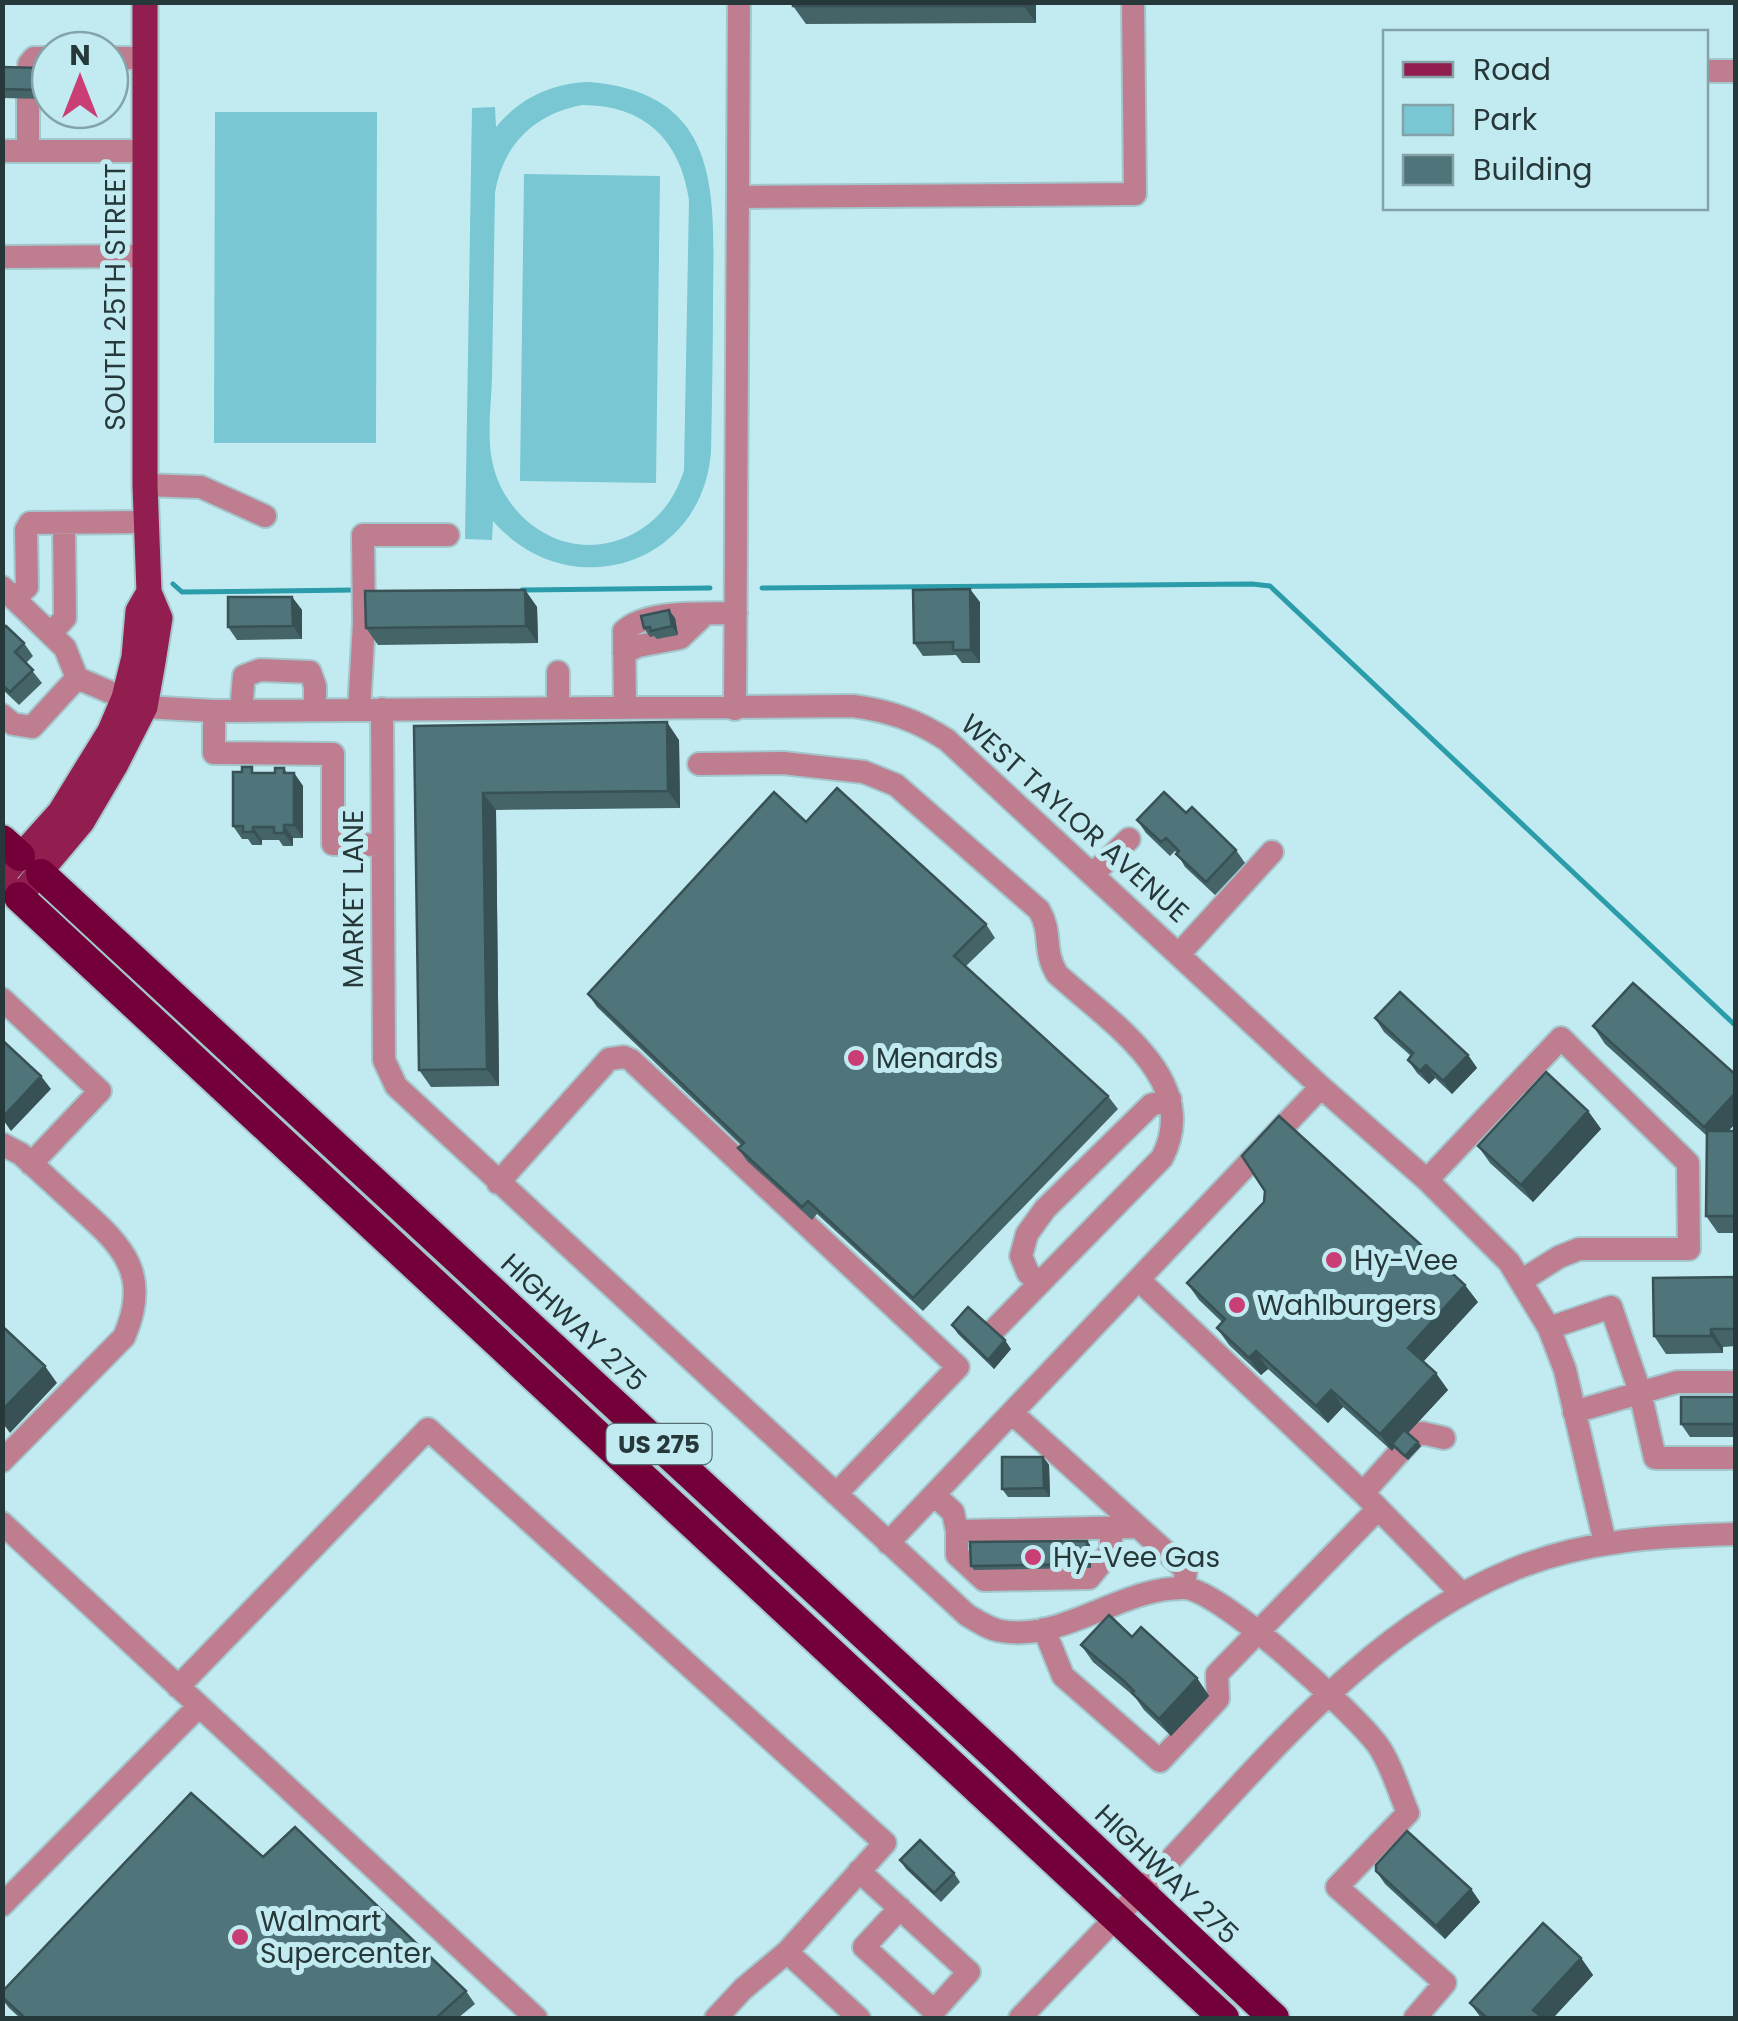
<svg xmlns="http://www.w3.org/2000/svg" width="1738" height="2021" font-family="Poppins,sans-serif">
	<rect width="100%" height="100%" fill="#c2ebf1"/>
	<path fill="#78c7d3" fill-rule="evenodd" d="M589,82C723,93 714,195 713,297C713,349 712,400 711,452C702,567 568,607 493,521L492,540L465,539L472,108L495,107L496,127C520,98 552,83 589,82ZM582,105C644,105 680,139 689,200L684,470C673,506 649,532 612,542C559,556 508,519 494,469C486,441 491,407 492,378C493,316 494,255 495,193C503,145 534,114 582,105Z
		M215,112H377L376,443H214Z
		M524,174L660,176L656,483L520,481Z"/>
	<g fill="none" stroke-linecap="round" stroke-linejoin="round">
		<path stroke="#2a9caa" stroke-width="5" d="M173,584L182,592L353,590
			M762,588L1252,584L1270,586L1736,1026
			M522,590L710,588"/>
		<g stroke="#a3c7cc" stroke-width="26">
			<path id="minor" d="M110,58H145
				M1706,71H1736
				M29,76V64L34,58H50
				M2,151H145
				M28,151V98
				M740,197L1135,194L1133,2
				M2,257L145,256
				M145,485L201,487L265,516
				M2,587L65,648L77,678L32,727L13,724L2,715
				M14,599L27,587L26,530L30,523L146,522
				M51,633L65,618L64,523
				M624,653L638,646L680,638L705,614
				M558,672V708
				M77,678L145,707L214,711L853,706C890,711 916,720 947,740L1321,1087L1427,1180L1509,1262L1549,1328L1565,1370L1605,1543
				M625,708L624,631C647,609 705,614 736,613
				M382,709L384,1060L396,1086L967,1615C977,1621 989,1629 1001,1631C1064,1642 1121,1587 1184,1588C1220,1589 1353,1712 1377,1744C1391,1763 1399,1792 1408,1813L1337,1887L1445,1983L1415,2018
				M735,709L739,2
				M359,710L364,623L363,535H448
				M214,711V753L333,754V844L383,845
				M241,711L244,676L260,670L310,672L315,686V710
				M699,764L783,763L864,772L896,785L1039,910C1053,934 1042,949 1057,974C1108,1021 1203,1079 1162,1158L992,1332
				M1093,874L1129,839
				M1180,953L1272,852
				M2,999L100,1091L31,1164
				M2,1144L21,1154C41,1172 60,1190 80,1208C124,1247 151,1275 124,1337L2,1461
				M1427,1180L1561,1038L1688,1163L1689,1249H1579L1559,1257L1521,1281
				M498,1183L609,1059L624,1057L631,1060L958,1367L836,1494
				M1139,1280L1363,1493L1462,1594
				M1040,1283L1028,1273L1021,1256L1027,1234L1045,1209L1151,1105L1170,1099
				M1549,1328L1611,1307L1640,1392L1655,1458H1736
				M1574,1412L1677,1382H1736
				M1012,1413L1186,1570L1184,1588
				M1363,1493L1413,1437L1422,1433L1444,1438
				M934,1495L953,1512L957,1531L1138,1527
				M2,1523L536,2018
				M957,1531V1555L984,1580L1089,1578L1111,1551V1528
				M888,1543L1321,1087
				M1044,1629L1063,1676L1160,1761L1218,1699L1217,1674L1378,1509
				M178,1687L428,1429L885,1843L787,1952
				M859,1871L969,1972L934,2011L864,1947L900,1908
				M2,1905L198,1707
				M716,2018L743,1989L787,1952L859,2018
				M1020,2018C1070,1965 1122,1912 1172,1858C1272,1752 1373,1627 1512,1570C1584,1540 1659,1536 1736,1534"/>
		</g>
		<g stroke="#a3c7cc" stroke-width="29">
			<path id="major" d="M8,870L60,812L110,731L124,698L134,657L138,611L149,592
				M2,881L19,897L82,822L115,766L145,707L153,662L160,618L149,592L145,485V2"/>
		</g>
		<g stroke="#a3c7cc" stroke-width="34">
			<path id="highway" d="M2,840L20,856
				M41,874L1004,1764L1274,2018
				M19,897L1224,2018"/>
		</g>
		<use href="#minor" stroke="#be7e90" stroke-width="22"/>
		<use href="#major" stroke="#921d4f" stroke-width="25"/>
		<use href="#highway" stroke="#740039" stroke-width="30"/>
	</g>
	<path fill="#446468" d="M1036,2V23L806,24L793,6Z
		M2,67L47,76L46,99L2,98Z
		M525,590L537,607L538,643L378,645L366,628Z
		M292,597L302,610V639L237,640L228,627Z
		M980,602V663H962L956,655L923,656L914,643Z
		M675,618L678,635L657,639L654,636L650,637L644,628Z
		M2,630L24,643L33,656L26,663L42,683L19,705L2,689Z
		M414,726L679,740L680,808L496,810L499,1086L431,1087L419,1070Z
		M284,768L287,773H294L303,786V838H293V846H283L279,840H262V845H252L248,839H242L233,826L242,772L275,773Z
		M1186,813L1236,850L1245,863L1215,895L1185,867L1177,853L1175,851L1170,856L1146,833L1137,820Z
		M806,822L986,924L995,938L966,966L1108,1096L1118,1109L923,1311L817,1214L812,1220L747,1161L738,1148L741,1145L597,1007L588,994Z
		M1375,1018L1468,1055L1477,1068L1452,1094L1435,1078L1429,1084L1417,1073L1408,1060L1411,1056L1384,1032Z
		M1593,1026L1736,1075V1123L1728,1131H1736V1233H1718L1706,1216L1707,1136L1605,1044Z
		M1588,1111L1601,1129L1533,1202L1490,1163L1478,1146Z
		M1736,1277V1346L1723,1347V1353L1666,1354L1654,1336Z
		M1187,1283L1478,1302L1423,1362L1448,1390L1408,1433L1421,1446L1408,1460L1394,1448L1392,1451L1343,1407L1328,1423L1268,1369L1261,1375L1229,1345L1217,1328L1222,1322L1199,1300Z
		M952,1325L1011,1349L994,1369L958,1334Z
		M1736,1397V1437H1690L1681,1424Z
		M1043,1457L1049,1465L1050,1497H1008L1002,1489Z
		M1087,1541L1090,1545L1091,1568L974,1570L971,1566Z
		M1081,1645L1197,1678L1209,1696L1171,1736L1144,1710L1135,1697L1093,1662Z
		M263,1857L466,1991L475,2004L458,2018H20L9,2008L2,1999V1992Z
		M900,1860L954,1873L960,1882L941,1902L906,1869Z
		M1376,1871L1471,1889L1480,1902L1445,1939L1385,1884Z
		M1581,1958L1593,1975L1553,2018H1481L1470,2003Z"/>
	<path fill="#375155" d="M1024,2H1036V23L1024,6Z
		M41,68L47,76L46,99L40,90Z
		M970,589L980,602V663L971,650Z
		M525,590L537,607L538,643L526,626Z
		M292,597L302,610V639L293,626Z
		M669,610L675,618L678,635L672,626Z
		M667,722L679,740L680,808L668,791Z
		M294,773L303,786V838L294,825Z
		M483,793L496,810L499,1086L487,1069Z
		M284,825L293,838V846L284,833Z
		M253,827L262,840V845L253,832Z
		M1468,1055L1477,1068L1452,1094L1443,1081Z
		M1426,1065L1435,1078L1429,1084L1420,1071Z
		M41,1076L51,1089L11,1131L2,1118Z
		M1736,1092V1123L1716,1144L1704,1127Z
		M1588,1111L1601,1129L1533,1202L1521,1185Z
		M1465,1285L1478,1302L1420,1365L1408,1348Z
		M1711,1329L1723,1347V1353L1711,1336Z
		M1005,1340L1011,1349L994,1369L988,1360Z
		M1256,1351L1268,1369L1261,1375L1249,1358Z
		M45,1366L57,1383L10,1433L2,1422V1410Z
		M1436,1373L1448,1390L1395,1447L1392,1444L1394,1448L1392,1451L1380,1434Z
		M1331,1390L1343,1407L1328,1423L1316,1406Z
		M1418,1442L1421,1446L1408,1460L1405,1456Z
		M1043,1457L1049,1465L1050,1497L1044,1488Z
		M1087,1541L1090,1545L1091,1568L1088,1564Z
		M1197,1678L1209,1696L1171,1736L1159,1719Z
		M1471,1889L1480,1902L1445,1939L1436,1926Z
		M1581,1958L1593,1975L1553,2018H1539L1533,2010Z"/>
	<path fill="#4f7479" stroke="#375155" stroke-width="2.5" d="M793,2H1024V6H793Z
		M2,67L41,68L40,90L2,89Z
		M970,589L971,650H953V642L914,643L913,590Z
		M525,590L526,626L366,628L365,591Z
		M228,597H292L293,626L228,627Z
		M669,610L672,626L651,631L650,627L644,628L641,616Z
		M6,626L24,643L15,652L33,670L10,692L2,685V630Z
		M667,722L668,791L483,793L487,1069L419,1070L414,726Z
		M242,767H252V773H275V768H284V773H294V825H284V833H274V827H253V832H243V826H233V772H242Z
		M837,788L986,924L954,956L1108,1096L913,1298L808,1201L802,1207L738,1148L744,1143L588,994L774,792L806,822Z
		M1164,792L1186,813L1192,807L1236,850L1206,882L1176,854L1179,851L1166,838L1161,842L1137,820Z
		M1633,983L1736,1075V1092L1704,1127L1593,1026Z
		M1400,992L1468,1055L1443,1081L1426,1065L1420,1071L1408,1060L1413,1053L1375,1018Z
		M2,1040L41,1076L2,1118Z
		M1546,1072L1588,1111L1521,1185L1478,1146Z
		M1279,1116L1465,1285L1408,1348L1436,1373L1380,1434L1331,1390L1316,1406L1256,1351L1249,1358L1217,1328L1225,1319L1187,1283L1264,1202L1265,1191L1242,1156Z
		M1707,1131H1736V1216H1706Z
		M1736,1277V1329H1711V1336H1654L1653,1278Z
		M968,1307L1005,1340L988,1360L952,1325Z
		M2,1326L45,1366L2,1410Z
		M1681,1397H1736V1424H1681Z
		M1404,1430L1418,1442L1405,1456L1392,1444Z
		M1002,1457H1043L1044,1488L1002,1489Z
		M1087,1541L1088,1564L971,1566L970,1542Z
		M1109,1615L1132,1637L1141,1627L1197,1678L1159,1719L1132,1693L1134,1691L1124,1681L1081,1645Z
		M191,1793L263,1857L295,1827L466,1991L436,2018H25L2,1997V1992Z
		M1407,1831L1471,1889L1436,1926L1376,1871V1865Z
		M920,1840L954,1873L934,1893L900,1860Z
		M1543,1923L1581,1958L1533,2010L1543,2018H1487L1470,2003Z"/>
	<g fill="#c93e74" stroke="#c2ebf1" stroke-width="4">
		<circle cx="856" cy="1058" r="10"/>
		<circle cx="1334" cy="1260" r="10"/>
		<circle cx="1237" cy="1305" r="10"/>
		<circle cx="1033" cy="1557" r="10"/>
		<circle cx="240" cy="1937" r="10"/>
	</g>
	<g text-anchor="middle" stroke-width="10" stroke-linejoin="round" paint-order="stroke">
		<rect fill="#c2ebf1" stroke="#566e71" stroke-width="2.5" x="606.5" y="1424" width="105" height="40" rx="8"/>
		<g font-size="25" font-weight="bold" fill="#27383a">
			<text x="659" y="1453">US 275</text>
		</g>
		<g font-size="28" fill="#27383a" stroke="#c2ebf1">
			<text transform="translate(115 297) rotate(-90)" y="10">SOUTH 25TH STREET</text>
			<text transform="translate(1075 818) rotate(42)" y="10">WEST TAYLOR AVENUE</text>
			<text transform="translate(353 899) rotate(-90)" y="10">MARKET LANE</text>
			<text transform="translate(574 1322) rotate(43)" y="10">HIGHWAY 275</text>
			<text transform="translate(1167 1874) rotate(44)" y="10">HIGHWAY 275</text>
		</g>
		<g font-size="28" fill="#27383a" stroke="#c2ebf1" text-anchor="start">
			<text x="876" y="1068">Menards</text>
			<text x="1354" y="1270">Hy-Vee</text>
			<text x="1257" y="1315">Wahlburgers</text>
			<text x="1053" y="1567">Hy-Vee Gas</text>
			<text x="260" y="1931">Walmart<tspan x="260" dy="32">Supercenter</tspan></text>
		</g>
	</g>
	<rect width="1738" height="2021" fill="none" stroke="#27383a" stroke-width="10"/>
	<rect x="1383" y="30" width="325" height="180" fill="#c2ebf1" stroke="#84a3a8" stroke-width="2.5"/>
	<rect x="1403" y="62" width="50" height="15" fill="#921d4f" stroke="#84a3a8" stroke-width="2.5"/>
	<text x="1473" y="80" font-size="30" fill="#27383a">Road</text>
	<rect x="1403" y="105" width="50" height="30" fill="#78c7d3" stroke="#84a3a8" stroke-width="2.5"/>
	<text x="1473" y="130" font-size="30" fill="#27383a">Park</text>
	<rect x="1403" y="155" width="50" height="30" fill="#4f7479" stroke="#84a3a8" stroke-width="2.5"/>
	<text x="1473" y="180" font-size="30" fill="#27383a">Building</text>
	<g transform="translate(80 80)"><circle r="48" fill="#c2ebf1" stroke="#84a3a8" stroke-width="2.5"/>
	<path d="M0-8L18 38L0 25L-18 38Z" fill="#c93e74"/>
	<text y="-15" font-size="28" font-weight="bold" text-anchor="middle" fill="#27383a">N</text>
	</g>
</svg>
